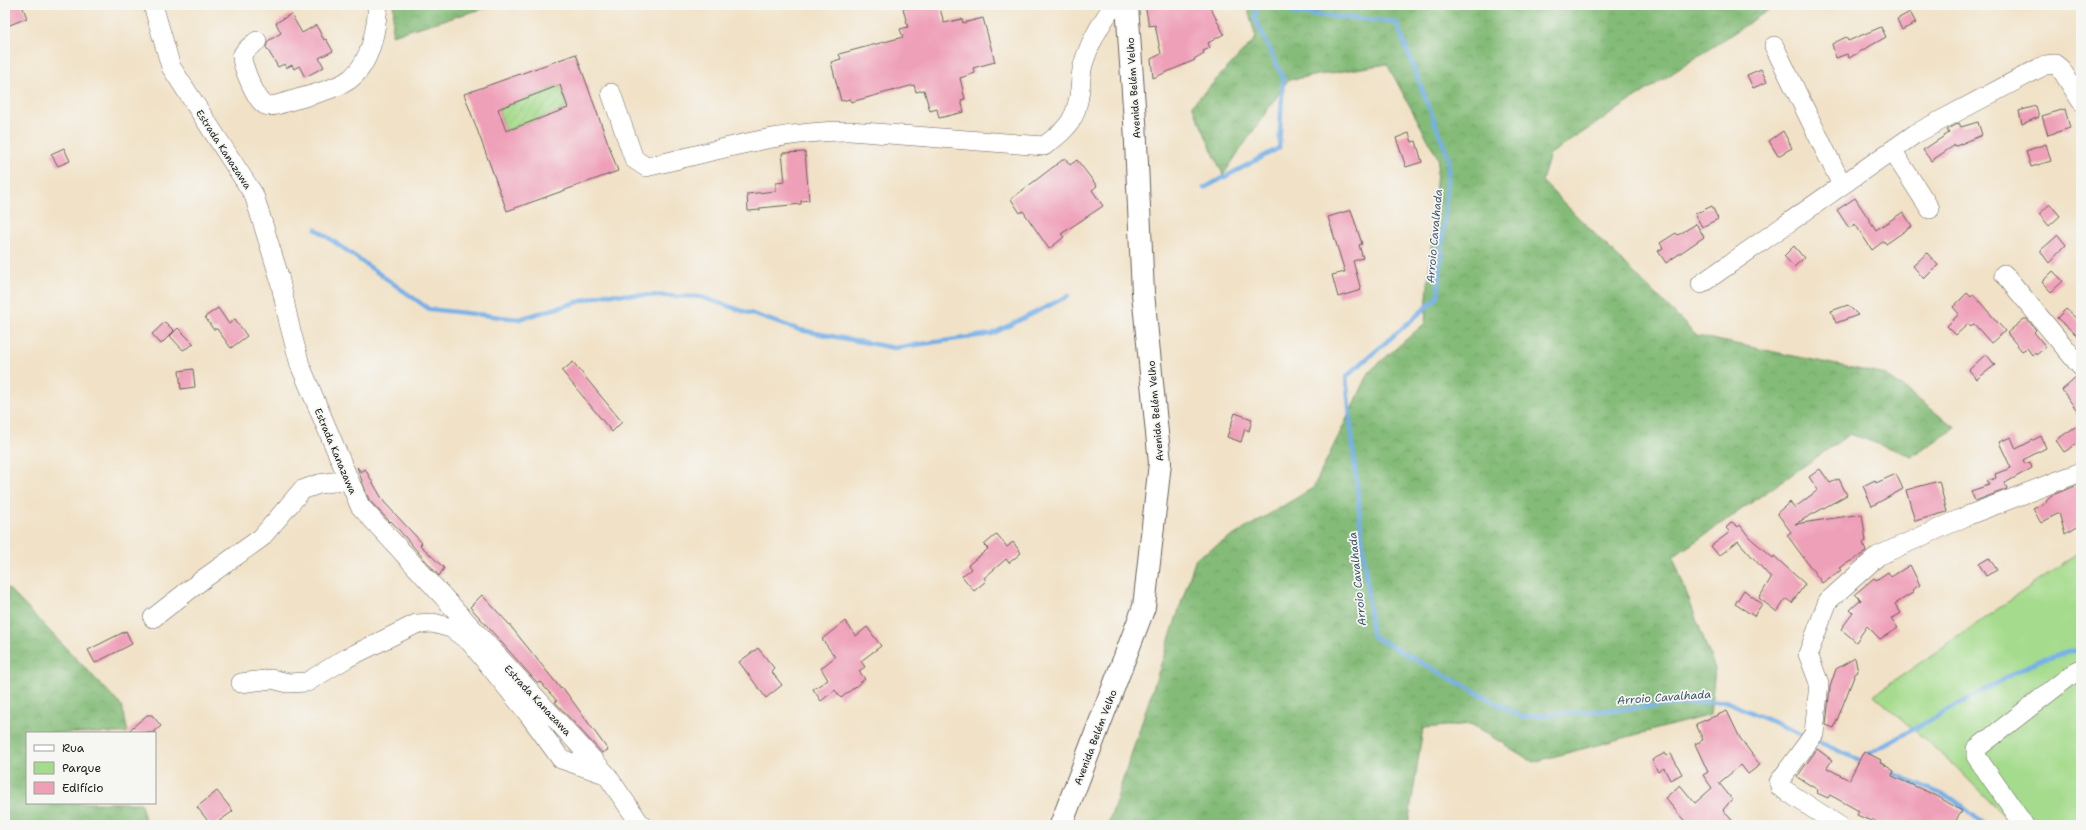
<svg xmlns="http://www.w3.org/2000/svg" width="2086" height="830" font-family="'Shantell Sans',sans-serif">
	<defs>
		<pattern id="forest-crowns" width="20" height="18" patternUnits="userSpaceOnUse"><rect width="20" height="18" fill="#84bb78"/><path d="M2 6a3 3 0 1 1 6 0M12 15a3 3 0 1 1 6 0" fill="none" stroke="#71a067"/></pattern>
		<pattern id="garden-furrows" width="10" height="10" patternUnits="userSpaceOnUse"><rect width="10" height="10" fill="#a5db8c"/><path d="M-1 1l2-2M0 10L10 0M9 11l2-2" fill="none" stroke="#8dbb78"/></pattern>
	</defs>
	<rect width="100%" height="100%" fill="#f6f6f2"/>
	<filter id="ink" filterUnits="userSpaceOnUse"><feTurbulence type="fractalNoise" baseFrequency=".025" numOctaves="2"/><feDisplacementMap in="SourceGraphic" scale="8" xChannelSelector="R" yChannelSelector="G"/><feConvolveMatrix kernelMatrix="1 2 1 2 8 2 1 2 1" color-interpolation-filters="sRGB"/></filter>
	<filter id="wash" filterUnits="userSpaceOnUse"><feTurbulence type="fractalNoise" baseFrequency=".012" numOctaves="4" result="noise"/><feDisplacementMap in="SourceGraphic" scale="16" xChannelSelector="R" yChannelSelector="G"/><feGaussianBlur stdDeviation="0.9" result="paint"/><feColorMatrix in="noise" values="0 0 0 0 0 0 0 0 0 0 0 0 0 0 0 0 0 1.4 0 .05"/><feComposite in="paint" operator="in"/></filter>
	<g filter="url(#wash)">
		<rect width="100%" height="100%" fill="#f1e2c7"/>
		<path fill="#a5db8c" stroke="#607c54" d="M2081,551V825H2013L1954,765L1874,695Z"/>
		<path fill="url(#forest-crowns)" stroke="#506c4a" d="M394,5H496L392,35Z
			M1247,5H1776L1550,154L1542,181L1697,336L1886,375L1956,428L1912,456L1850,434L1673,557L1715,669L1710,715L1533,762L1471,724L1423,728L1408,825H1108L1196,558L1313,488L1370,371L1425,323L1438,158L1387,64L1288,80L1223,175L1192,105L1256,38Z
			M5,585L122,706L128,733H27V803H141L146,825H5Z"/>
		<path fill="url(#garden-furrows)" stroke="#607c54" d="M560,85L568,108L506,131L498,109Z"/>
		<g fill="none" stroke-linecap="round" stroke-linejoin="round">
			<path stroke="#76b0e7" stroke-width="4.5" d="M1289,5L1293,13L1396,22L1449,159L1438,297L1346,377L1372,636L1522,717L1725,701L1807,737
				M1204,188L1279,148L1283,78L1255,18L1257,5
				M316,229L429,309L519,319L606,294L701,297L800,330L894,348L992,334L1068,296
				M1814,740L1864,762
				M1865,756L2037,661L2081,649
				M1888,771L1953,799L1985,825"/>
		</g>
		<g id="blocks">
			<path fill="#efa0b9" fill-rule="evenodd" d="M15,5H22L27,18L5,27V9Z
				M917,5H939L944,23L962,19L963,23L983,18L995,62L973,68L975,73L960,78L965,99L961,100L964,112L939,118L937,109L930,111L924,90L916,92L914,85L851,102L850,99L841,101L831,62L841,59L839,54L903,37L900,29L908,27L903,9Z
				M1145,5H1209L1224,34L1208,43L1210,48L1203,51L1204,53L1194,59L1195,60L1153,78L1151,59L1161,54L1155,25L1149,26Z
				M1910,12L1916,23L1902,30L1897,19Z
				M291,14L302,33L316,25L324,40L326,39L333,51L319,58L324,67L305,77L299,66L294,69L292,65L286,68L284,64L278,67L266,47L268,41L281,33L276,23Z
				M1881,27L1886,37L1849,58L1847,54L1836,58L1832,44L1846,37L1848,41Z
				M576,54L618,171L507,211L464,94ZM560,85L568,108L506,131L498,109Z
				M1761,69L1767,82L1753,88L1747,75Z
				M2036,106L2039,117L2022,124L2019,111Z
				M2065,109L2070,128L2048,135L2042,116Z
				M1978,122L1982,135L1956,146L1955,145L1931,161L1923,150L1949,133L1947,130L1959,123L1961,127Z
				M1783,131L1792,148L1778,156L1769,141Z
				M1409,133L1412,142L1416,141L1422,162L1406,167L1396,138Z
				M2046,144L2051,161L2031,167L2026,151Z
				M64,148L70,161L58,166L51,154Z
				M805,152L809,200L801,201V204L760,208V210L748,211L747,194L776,191V183L785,182L782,153Z
				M1065,158L1070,165L1077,160L1097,186L1092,190L1103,206L1061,234L1064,237L1049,249L1023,211L1020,213L1011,199Z
				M1855,198L1876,230L1903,212L1912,226L1886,244L1884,241L1872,250L1855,224L1849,228L1837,210Z
				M2050,204L2060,216L2049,226L2039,214Z
				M1712,206L1718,219L1702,227L1695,214Z
				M1351,210L1362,244L1359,245L1363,258L1353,261L1361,290L1338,297L1332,275L1345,272L1328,217Z
				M1696,224L1704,237L1666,263L1658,251L1663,248L1660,243L1676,233L1678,235Z
				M2058,235L2066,245L2049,263L2041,252V250Z
				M1794,246L1804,258L1794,267L1784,256Z
				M1927,253L1938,265L1924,279L1913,266Z
				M2053,271L2063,281L2051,292L2042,282Z
				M1967,293L1971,297L1973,294L2005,331L1991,343L1974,324L1971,327L1968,324L1956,335L1947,326L1959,314L1953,307Z
				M1848,305L1858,315L1836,323L1831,311Z
				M218,308L229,324L235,319L247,336L231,348L217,329H213L205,317Z
				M2066,309L2081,323V339L2057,318Z
				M2024,319H2027L2036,330L2034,332L2046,347L2036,355L2035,353L2032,355L2027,348L2022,351L2007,333Z
				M165,322L174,331L161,344L152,334Z
				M178,328L194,344L183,350L170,336Z
				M1986,354L1995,365L1977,379L1969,370Z
				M573,362L622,422L612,432L562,371Z
				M193,369L195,387L181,389L179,371Z
				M2077,377L2081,378V416L2062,390Z
				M1235,413L1252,419L1249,431L1245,429L1241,442L1227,437Z
				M2081,423V442L2064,452L2056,440Z
				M2041,436L2046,448L2023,460L2025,464L2030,462L2032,468L2005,483L2007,489L1975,501L1971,491L1989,485L1987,481L1996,478L1995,474L2011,468L1999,442L2011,437L2016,449Z
				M357,467L361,472L365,469L384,502L422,543L420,545L444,568L439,576L391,521L390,522L369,500Z
				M1820,469L1830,483L1839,479L1847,495L1795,524L1862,514L1866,541L1863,542L1866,552L1839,568L1841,570L1822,583L1787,535L1791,532L1777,513L1790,502L1794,508L1818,490L1809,477Z
				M1896,474L1903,489L1872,506L1863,486L1875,480L1876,483Z
				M1939,481L1947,512L1915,521L1906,490Z
				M2081,484V524L2065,534L2059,513L2041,523L2033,509L2047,502L2046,500L2052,495Z
				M1732,522L1738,527L1740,525L1749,537L1773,558L1774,556L1805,584L1792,603L1786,599L1777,612L1759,598L1771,578L1738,541L1719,556L1711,546L1730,532L1726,528Z
				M997,534L1007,547L1013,542L1021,553L1009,563L1006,559L984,578L986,581L974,591L962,576L971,569L968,565L988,549L984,545Z
				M1989,558L1997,570L1986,576L1979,564Z
				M1910,565L1920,585L1912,590L1914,592L1895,604L1901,613L1891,619L1898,628L1880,639L1867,626L1856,642L1841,629L1853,613L1850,610L1861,600L1855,594L1874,578L1876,580L1888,572L1891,577Z
				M1744,590L1762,604L1754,616L1735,604Z
				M482,595L508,623L561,689L563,688L608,750L602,753L555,702L557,701L540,682L538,683L531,676L480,618L470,607Z
				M845,621L856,636L867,627L881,646L861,661L865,667L859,671L865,679L841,698L835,690L821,701L813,689L828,680L821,668L835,657L822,639Z
				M126,631L132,644L95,663L88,650Z
				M758,648L774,668L771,671L782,685L766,698L739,662Z
				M1855,658L1858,672L1855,674L1834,728L1826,725L1830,687L1836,669Z
				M1727,711L1740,738L1760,765L1748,774L1741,765L1719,783L1732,799L1723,810L1736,825H1688L1665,798L1680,785L1695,803L1712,788L1703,775L1708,772L1695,744L1703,740L1696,724Z
				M147,715H152L161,726L153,733H126Z
				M1817,749L1832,760L1827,768L1849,780L1864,751L1881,760L1880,762L1894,771L1892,776L1937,796L1962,811L1953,825H1881L1872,819L1871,821L1857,815L1859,811L1830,795L1828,798L1817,793L1818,790L1797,777Z
				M1665,753L1667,756L1671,754L1682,774L1670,780L1664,768L1658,772L1652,760Z
				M217,791L233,811L214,825H211L197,807Z"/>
		</g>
	</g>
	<g filter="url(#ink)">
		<use href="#blocks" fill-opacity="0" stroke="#676158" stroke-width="1"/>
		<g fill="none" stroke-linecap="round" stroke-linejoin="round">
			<g stroke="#676158" stroke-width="20">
				<path id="minor" d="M153,5L171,67L254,195L279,276L289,323L300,365L360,506L606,774L641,825
					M257,41C252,45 244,50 242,56C241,64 257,102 265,105C274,108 288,101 297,99C312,95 330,90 344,83C370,69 376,32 378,5
					M1774,46L1842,185
					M611,93L634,159L646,167C713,152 781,130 850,131L1044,146C1068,129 1077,119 1080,89C1081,81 1081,72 1083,65C1089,44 1101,23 1114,5
					M1892,150L1930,209
					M2004,274L2081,367
					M1701,284L1915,134L2045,65L2055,64L2061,69L2081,101
					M153,618L202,580L261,538L302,490L319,484L347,480
					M241,683L272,679L288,683L307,682L347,658L416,624L433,623L451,628L470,642L529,715L561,759L605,774
					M1838,825L1780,787L1779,782L1814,734L1819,683L1808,654L1828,601L1878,556L1969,515L2081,472
					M2024,825L1976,756V749L2075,672L2081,669"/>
			</g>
			<g stroke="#676158" stroke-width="24">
				<path id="major" d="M1061,825L1144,607L1160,463L1143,293L1135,121L1127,5"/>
			</g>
			<use href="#minor" stroke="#fff" stroke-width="19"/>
			<use href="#major" stroke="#fff" stroke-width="22"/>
		</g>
	</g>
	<g text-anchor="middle" stroke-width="3.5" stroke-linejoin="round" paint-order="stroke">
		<g font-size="10" fill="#1c1c1c" stroke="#f6f6f2">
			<text transform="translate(1133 88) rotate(-94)" y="4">Avenida Belém Velho</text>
			<text transform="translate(224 149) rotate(57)" y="4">Estrada Kanazawa</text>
			<text transform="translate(1155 411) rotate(-95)" y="4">Avenida Belém Velho</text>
			<text transform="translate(336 451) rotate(67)" y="4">Estrada Kanazawa</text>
			<text transform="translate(538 700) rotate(47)" y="4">Estrada Kanazawa</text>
			<text transform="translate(1095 737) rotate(-69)" y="4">Avenida Belém Velho</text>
		</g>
		<g font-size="11" font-style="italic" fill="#40576d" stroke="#f6f6f2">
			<text transform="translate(1434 236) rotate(-85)" y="4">Arroio Cavalhada</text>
			<text transform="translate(1357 579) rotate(-96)" y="4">Arroio Cavalhada</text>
			<text transform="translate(1664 697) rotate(-4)" y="4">Arroio Cavalhada</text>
		</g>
	</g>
	<rect width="2086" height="830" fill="none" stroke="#f6f6f2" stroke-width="20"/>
	<rect x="26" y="732" width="130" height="72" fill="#f6f6f2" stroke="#9f9f9c"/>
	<rect x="34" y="745" width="20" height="6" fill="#ffffff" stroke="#9f9f9c"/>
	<text x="62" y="752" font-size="12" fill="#1c1c1c">Rua</text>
	<rect x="34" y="762" width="20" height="12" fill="#a5db8c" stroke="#9f9f9c"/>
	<text x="62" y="772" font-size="12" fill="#1c1c1c">Parque</text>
	<rect x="34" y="782" width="20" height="12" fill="#efa0b9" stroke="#9f9f9c"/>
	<text x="62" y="792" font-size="12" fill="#1c1c1c">Edifício</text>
</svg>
